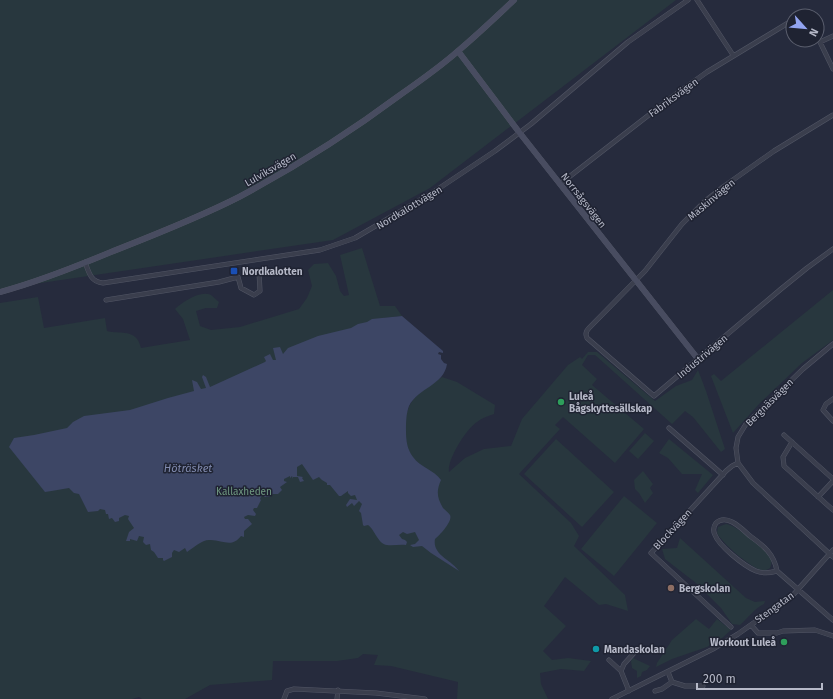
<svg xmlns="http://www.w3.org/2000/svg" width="833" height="699" font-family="'Fira Sans',sans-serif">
	<rect width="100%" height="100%" fill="#262b3d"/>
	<path fill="#28373e" d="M0,0H676L430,188L333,240L0,289Z
		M362,248L380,306H395L402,316L384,318L406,480L426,468C421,465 416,462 412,457C403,443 402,414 413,400C420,391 432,384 442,377L457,382L495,405L494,414C488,416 482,418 477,422C466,429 447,460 449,472L465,458L484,449L511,446L522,419L568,365L580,357L582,359L588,352H597L655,401L676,386L692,380L698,370L706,391L725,449L721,452L693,417L685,411L672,424L595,355H588L582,365L597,379L592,385L644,429L615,463L563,417L555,425L560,429L519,474L571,523L579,536L574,546L625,595L628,611L606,604L599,605L565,577L544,606L566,626L543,651L552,660L568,658L591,661L584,671L561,669L540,673L541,684L548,699H457L458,682L391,666L374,665L378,655L363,654L358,658L337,661H273L272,680L210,685L185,699H142L139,697L132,699H0V303L38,297L44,328L105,318L107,331C116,334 131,330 137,339C139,341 140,345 141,348L190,340L183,319L175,309C183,302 200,290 211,295C214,297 216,300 219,302L217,308H206L196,311L200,326L211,330L240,327L299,309L307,298L312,286L308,270L314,264L328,263L336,276L340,291L344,296L349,295L340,255Z
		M833,290V340L802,363L759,404L733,433L711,376L714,374L721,381Z
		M645,433L654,441L638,459L629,451Z
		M556,439L614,492L582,527L524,474Z
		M669,439L713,475L698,493L695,490L702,474H682L668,458L659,453Z
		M643,471L653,484L650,488L653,493L645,503L639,493L635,489L634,480Z
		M624,496L657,523L614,576L581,549Z
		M726,524C736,525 766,549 771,559C772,562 771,566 770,568C767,570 764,571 761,570C750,567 722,543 717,533L718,527Z
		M680,538L746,598L755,602L765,601L764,604C755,608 748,618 740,625L732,624L721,608L696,583L665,559L662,549L677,548Z
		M696,619L709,629L717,619L731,630L721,639L707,647L672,659L656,667L657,663L672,640Z
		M633,658L650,666L647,670L642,672L641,676L637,678V671L632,668L631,661Z"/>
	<path fill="#3d4665" d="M402,316L443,351V353L439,352L438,354L441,355V359L444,363L447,364C444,385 418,388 409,406C406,414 406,423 406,431C406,440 407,449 413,457C420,467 434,470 441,480C436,491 437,498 443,508C445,510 448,512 450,515C453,521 440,535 435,539C432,555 452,560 459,571L431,553L422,546L413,547L410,545L415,544L419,540L415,532L407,534L403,532L399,535L402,539L405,540L407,542L406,545C400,544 393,546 387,545C378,544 375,530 368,525L364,526L363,525L361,513L359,511L362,504L359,501L354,506L352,503L347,507L346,505L350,499L357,500L355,495L351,496L348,493V491L341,496H339L330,485H327V483L322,480L319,477L313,480L302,464L297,467V476L303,477L302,478L304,481L300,482L298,477H293V479L292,476L290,478V476L284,479V481L287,482L280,487L282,490L278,494H273L269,497H265L262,495L260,499L261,500L257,508H254L253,510L256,514L255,516L248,515L244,517L245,519H248L252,524L244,531V537L241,536C231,549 222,539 209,540C202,540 193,548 187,552L185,548L179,552L174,550L172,553V557L164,561L163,560V558H158L154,552L151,550L150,544L146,545L143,542L144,537L139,536L137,541L130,539V541H126L129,532L134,528L128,519L129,516L125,515L119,518V521L115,522L112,518L109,519L108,514H106L105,510L100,509L98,511L88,512L79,494L74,493L69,488C61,489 54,491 45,492L9,447L14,438L34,435L67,428L73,422L84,416L130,410L168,398L194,391L192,380L197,382L201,389L206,388L202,377L203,375L206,377L210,387L265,362L266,361L264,357L270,354L273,360H276L273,348L280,347L283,354L288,348L318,336L351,328L358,324L367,322L372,319Z"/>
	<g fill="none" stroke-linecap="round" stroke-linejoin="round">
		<g stroke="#525665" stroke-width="5">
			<path id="street" d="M697,0L733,55
				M817,36L833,69
				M820,42L833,36
				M833,115L774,151L723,187L705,201L682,224L645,271L589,328C586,331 585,334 587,338L654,396L781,289L807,268L833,249
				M560,184L672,97L707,72L793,20
				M85,262C89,273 91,282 103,283L320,250L355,238L432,193L495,151L531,124L628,42L688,0
				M106,300L219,282L238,277L241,288L254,295L260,291L259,272
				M833,344L803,369L746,424L738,437L736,448L738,463L753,483L833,557
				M833,399L826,404L823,410L833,421
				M669,428L723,475
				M784,435L833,479
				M792,442L783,457L784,466L833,510
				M818,497L833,481
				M777,571C774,554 764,546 750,536C742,529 727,513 716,523C713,527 713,531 715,535C719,546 744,566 756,571C763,574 770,573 777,571L833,620
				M751,625L758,633H777L783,631L815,630L833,636
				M731,627L651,553L726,471L732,466L738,463
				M609,660L621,671L629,691
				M621,671L624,664L634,653
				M668,672L672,682L685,686H703
				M655,691L662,689L672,682
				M284,699L287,691L294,689L376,693L425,699
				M337,699L338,690
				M612,699L713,649L738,634L793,595L833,550"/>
		</g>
		<g stroke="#525665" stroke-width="6">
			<path id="secondary" d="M458,51L519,132L698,359
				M0,292C38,282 75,267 111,252C154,235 198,218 239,197C295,167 349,133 400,95C420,81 440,67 458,51C477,35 496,17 514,0"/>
		</g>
		<use href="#street" stroke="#3a3e4d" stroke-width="4"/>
		<use href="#secondary" stroke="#484c60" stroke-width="5.5"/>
	</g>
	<rect fill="#1a4fb4" stroke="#1f2332" stroke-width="1.5" x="230" y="267" width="8" height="8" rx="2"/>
	<g fill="#2e9e5b" stroke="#1f2332" stroke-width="1.5">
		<circle cx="561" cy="402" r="4"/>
		<circle cx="784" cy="642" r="4"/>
	</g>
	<circle fill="#8d6e63" stroke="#1f2332" stroke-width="1.5" cx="671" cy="588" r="4"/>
	<circle fill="#0f9aa8" stroke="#1f2332" stroke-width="1.5" cx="596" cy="649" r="4"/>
	<g text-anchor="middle" stroke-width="3" stroke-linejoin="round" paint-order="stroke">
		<g font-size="10" fill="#b6b9c8" stroke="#1f2332">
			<text transform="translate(673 97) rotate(-36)" y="4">Fabriksvägen</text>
			<text transform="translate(270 169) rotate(-30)" y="4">Lulviksvägen</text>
			<text transform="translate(711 199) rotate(-40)" y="4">Maskinvägen</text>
			<text transform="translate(584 200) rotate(52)" y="4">Norrsågsvägen</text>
			<text transform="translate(409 207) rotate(-31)" y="4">Nordkalottvägen</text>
			<text transform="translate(702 356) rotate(-40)" y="4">Industrivägen</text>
			<text transform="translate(769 402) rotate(-45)" y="4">Bergnäsvägen</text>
			<text transform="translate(672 529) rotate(-47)" y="4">Blockvägen</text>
			<text transform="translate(774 607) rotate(-36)" y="4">Stengatan</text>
		</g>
		<g font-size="10" font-weight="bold" fill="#b6b9c8" stroke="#1f2332" text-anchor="start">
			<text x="242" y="275">Nordkalotten</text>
			<text x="569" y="400">Luleå<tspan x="569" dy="12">Bågskyttesällskap</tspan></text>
			<text x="679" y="592">Bergskolan</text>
			<text x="776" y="646" text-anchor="end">Workout Luleå</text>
			<text x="604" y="653">Mandaskolan</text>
		</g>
		<g font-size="10" fill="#6f9780" stroke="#1f2332">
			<text x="244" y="495">Kallaxheden</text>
		</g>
		<g font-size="11" font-style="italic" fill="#808aae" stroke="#1f2332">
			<text x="188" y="472">Höträsket</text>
		</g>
	</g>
	<g transform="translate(805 28) rotate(117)"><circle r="19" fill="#1f2332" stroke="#5b5f6e"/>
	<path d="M0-3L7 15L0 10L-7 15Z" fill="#92a4f1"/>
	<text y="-6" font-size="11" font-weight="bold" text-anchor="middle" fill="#b6b9c8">N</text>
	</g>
	<path d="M697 683v6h125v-6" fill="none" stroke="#b6b9c8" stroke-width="2"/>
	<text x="703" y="683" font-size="12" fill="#b6b9c8" stroke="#1f2332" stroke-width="3" paint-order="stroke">200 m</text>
</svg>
